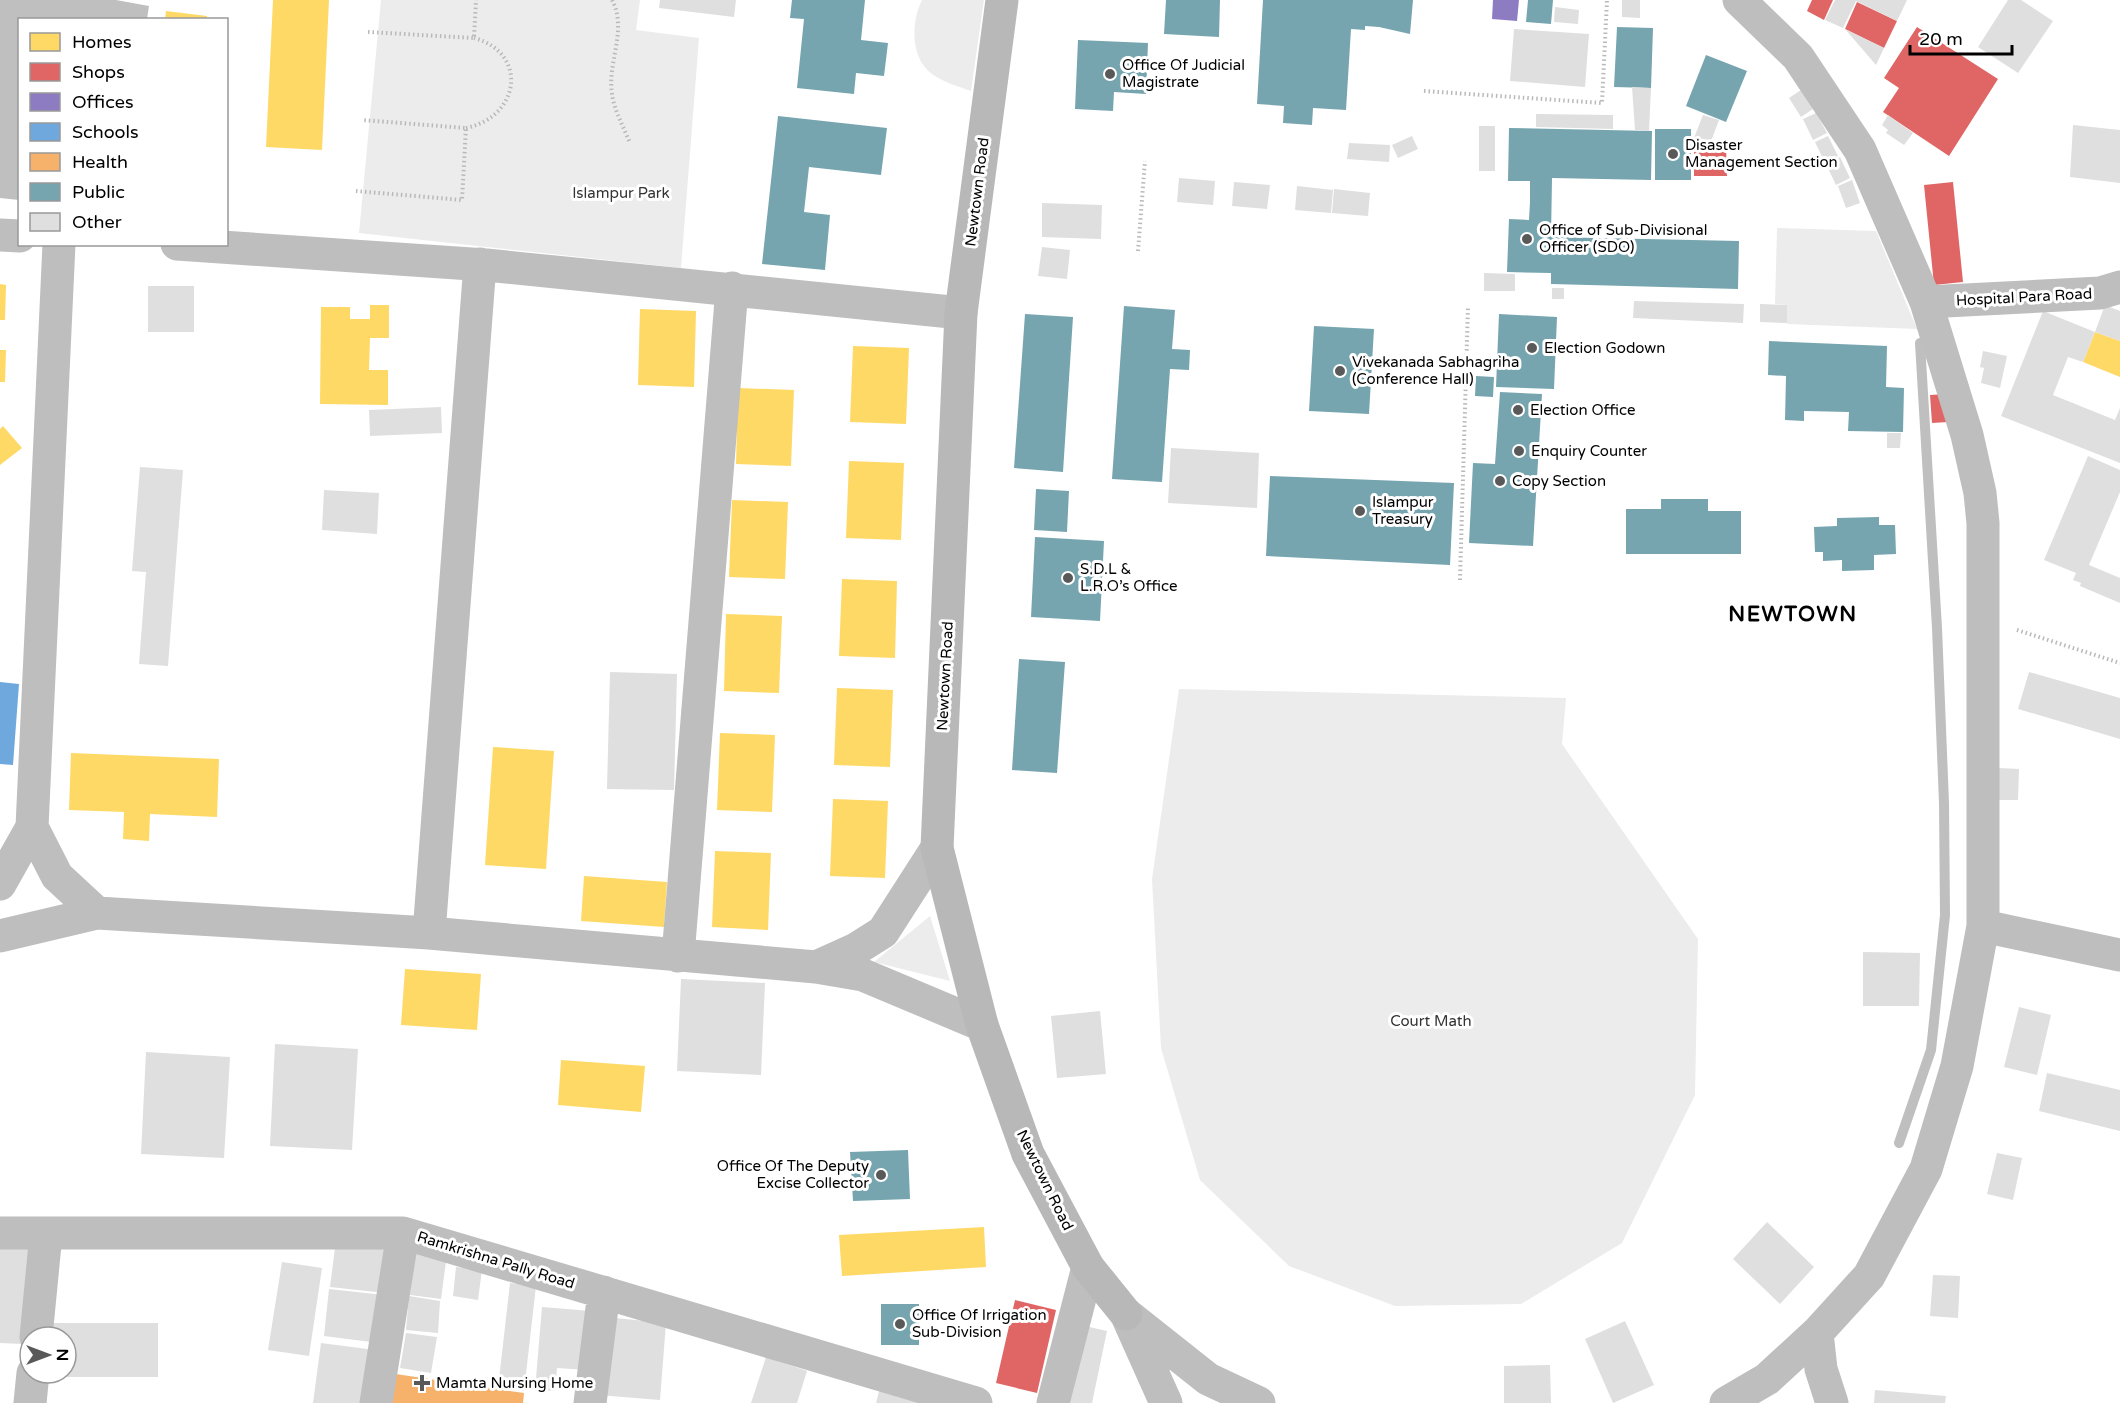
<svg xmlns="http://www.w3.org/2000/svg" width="2120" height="1403" font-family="'Varela Round',sans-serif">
	<rect width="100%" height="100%" fill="#fff"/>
	<path fill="#ececec" d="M381,0H640L636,30L699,38L681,268L359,233Z
		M922,0H984L971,91C957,86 943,82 932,74C910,58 911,22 922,0Z
		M1777,228L1876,231L1917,329L1787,324V305L1775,304Z
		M1179,689L1566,698L1562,744L1698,939L1695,1095L1622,1243L1521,1304L1395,1306L1289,1266L1200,1180L1161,1048L1152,879Z
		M930,916L950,981L874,962Z"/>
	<path fill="#bfbfbf" d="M0,0H116L149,6L147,19L20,20L19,200L0,198Z"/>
	<path fill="#ffd966" d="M273,0H329L322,150L266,147Z
		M166,11L207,16V20H165Z
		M0,284L6,285L5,320H0Z
		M370,305H389V338H370L369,370H388V405L320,404L321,307H350V319H370Z
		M640,309L696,311L694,387L638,385Z
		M2095,332L2120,341V377L2083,362Z
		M853,346L909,348L906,424L850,422Z
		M0,350H6L5,382H0Z
		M738,388L794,390L791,466L736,464Z
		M3,426L22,448L0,465V429Z
		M849,461L904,463L901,540L846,538Z
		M732,500L788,502L785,579L729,577Z
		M842,579L897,581L895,658L839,656Z
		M726,614L782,616L779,693L724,691Z
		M837,688L893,690L890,767L834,765Z
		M720,733L775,735L772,812L717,810Z
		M493,747L554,751L546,869L485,865Z
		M71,753L219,759L217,817L150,814L149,841L123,839L124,812L69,810Z
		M833,799L888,801L885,878L830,876Z
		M715,851L771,853L768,930L712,927Z
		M584,876L667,882L664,927L581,921Z
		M405,969L481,974L477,1030L401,1025Z
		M561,1060L645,1066L641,1112L558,1105Z
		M984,1227L986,1267L842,1276L839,1235Z"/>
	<path fill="#e06666" d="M1812,0H1833L1824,20L1807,11Z
		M1857,2L1897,21L1884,48L1845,29Z
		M1917,27L1998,79L1949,156L1883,112L1899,88L1884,78Z
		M1694,146H1726L1727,176H1694Z
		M1953,182L1963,282L1934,285L1924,185Z
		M1946,394L1948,422L1932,423L1930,395Z
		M1015,1300L1056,1310L1037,1393L996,1383Z"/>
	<path fill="#8e7cc3" d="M1493,0H1519L1517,21L1492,19Z"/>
	<path fill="#6fa8dc" d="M0,682L19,684L13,765L0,764Z"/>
	<path fill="#f6b26b" d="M389,1373L524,1393L523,1403H385Z"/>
	<path fill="#76a5af" d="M792,0H865L861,40L888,43L884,76L856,73L854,94L797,88L804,19L790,18Z
		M1166,0H1220L1219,37L1164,34Z
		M1263,0H1413L1410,34L1379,27L1365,26V30L1351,29L1346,110L1313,108L1312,125L1283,123L1284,106L1257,104Z
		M1528,0H1553L1551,24L1526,22Z
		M1617,27L1653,28L1651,88L1614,87Z
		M1078,40L1148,43L1146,94L1114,92L1113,111L1075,109Z
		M1706,55L1747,71L1726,122L1686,106Z
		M778,116L887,128L881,175L809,167L804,212L830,215L825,270L762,264Z
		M1509,128L1652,131L1651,180L1552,178L1551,237L1739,241L1738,289L1551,284V273L1507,272L1509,219L1529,220L1530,202V181H1508Z
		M1655,129H1691V180H1655Z
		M1124,306L1175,310L1172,349L1190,350L1189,370L1170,369L1162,482L1112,479Z
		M1025,314L1073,317L1063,472L1014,468Z
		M1499,314L1557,317L1554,389L1496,387Z
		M1314,326L1374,329L1369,414L1309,411Z
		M1769,341L1887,346L1886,387L1904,388L1903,432L1848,431L1849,412L1804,411V421L1785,420L1786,376L1768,375Z
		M1476,376L1494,377L1493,397L1475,396Z
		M1500,392L1542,394L1533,546L1469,543L1473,463L1495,464Z
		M1270,476L1454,483L1450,565L1266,556Z
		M1036,489L1069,491L1067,532L1034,530Z
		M1661,499H1708V511H1741V554H1626V509H1661Z
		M1879,517V525H1895L1896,554L1874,555V570L1842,571V560L1823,561V552H1815L1814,527L1837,526V518Z
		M1035,537L1104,541L1100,621L1031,617Z
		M1019,659L1065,662L1057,773L1012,770Z
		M908,1150L910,1199L853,1201L850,1152Z
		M881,1304H919V1345H881Z"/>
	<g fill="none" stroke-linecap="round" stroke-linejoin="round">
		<path stroke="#bfbfbf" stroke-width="10" d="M1899,1143L1931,1050L1945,915L1944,803L1937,628L1920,343"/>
	</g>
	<path fill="#dfdfdf" d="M660,0H736L734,17L659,8Z
		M1622,0H1640V18L1622,17Z
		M1835,0H1907L1897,21L1856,1L1843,28L1825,20Z
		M2008,0H2021L2053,21L2018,73L1978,47Z
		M1555,7L1579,10L1578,24L1554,22Z
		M1514,29L1589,34L1585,87L1510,81Z
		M1845,29L1884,48L1876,65Z
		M1632,87L1651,88L1649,131L1635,130Z
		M1801,90L1813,109L1801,117L1789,98Z
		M1816,113L1827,133L1813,140L1803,119Z
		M1536,114L1613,115V129L1536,127Z
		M1703,115L1719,120L1710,144L1694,138Z
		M1888,115L1913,133L1904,145L1886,133L1888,130L1882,125Z
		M2073,125L2120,130V183L2070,177Z
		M1479,126H1495V171H1479Z
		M1412,136L1418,149L1398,158L1392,145Z
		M1828,136L1838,156L1825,163L1815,142Z
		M1349,143L1390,145L1389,162L1347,159Z
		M1840,157L1850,178L1836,185L1826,164Z
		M1179,178L1215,181L1213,205L1177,202Z
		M1852,180L1860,203L1846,208L1838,186Z
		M1234,182L1270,185L1267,209L1232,206Z
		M1297,186L1333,190L1331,213L1295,210Z
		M1334,189L1370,193L1368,216L1332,213Z
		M1042,203L1102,205L1101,239L1042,237Z
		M1042,247L1070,250L1067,279L1038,276Z
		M1484,273L1515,274V291H1484Z
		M148,286H194V332H148Z
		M1552,288H1564V299H1552Z
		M1634,301L1744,304L1743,323L1633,318Z
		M1760,304L1787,305V323L1760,322Z
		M2105,305L2120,311V341L2095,332L2083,362L2068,357L2053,395L2115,420L2120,408V463L2001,416L2043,311L2095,332Z
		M1983,351L2007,356L2000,388L1981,383L1984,368L1980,367Z
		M441,407L442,433L370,436L369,410Z
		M1887,433H1901L1900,448H1887Z
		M1171,448L1259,453L1257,508L1168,503Z
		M2088,456L2120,470V492L2089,565L2120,578V603L2080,586L2081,583L2073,580L2076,573L2044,560Z
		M140,467L183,470L168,666L139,664L146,572L132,571Z
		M324,490L379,493L377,534L322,530Z
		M610,672L677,674L674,790L607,789Z
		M2029,672L2120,698V739L2018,709Z
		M1999,768L2019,769L2018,800H1998Z
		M1863,952L1920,953L1919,1006H1863Z
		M681,979L765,983L761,1075L677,1071Z
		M2019,1007L2051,1015L2037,1075L2004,1067Z
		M1100,1011L1106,1074L1057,1078L1051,1016Z
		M275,1044L358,1049L352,1150L270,1146Z
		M146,1052L230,1057L224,1158L141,1154Z
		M2047,1073L2120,1090V1131L2039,1111Z
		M1997,1153L2022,1158L2013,1200L1987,1194Z
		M1767,1222L1814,1267L1780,1304L1733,1259Z
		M336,1240L390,1246L385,1293L330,1287Z
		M0,1246L29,1247L23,1344L0,1343Z
		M415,1250L447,1254L441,1299L410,1295Z
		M282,1262L322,1268L309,1356L268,1350Z
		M456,1267L482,1270L478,1300L453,1296Z
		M1933,1275L1960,1276L1958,1318L1930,1316Z
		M510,1283L536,1286L524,1391L498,1388Z
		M329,1289L384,1295L379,1343L324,1336Z
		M409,1296L440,1301L438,1333L406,1330Z
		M542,1307L591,1311L587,1370L557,1368L555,1391L535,1390Z
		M605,1317L666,1323L660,1400L598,1395Z
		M1625,1321L1654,1385L1613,1403L1585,1339Z
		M45,1323H158V1377H45V1373H66V1337H45Z
		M1085,1326L1107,1331L1092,1403H1069Z
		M406,1333L437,1337L431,1373L400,1368Z
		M321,1343L375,1350L367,1403H313Z
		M766,1357L807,1371L797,1403H751Z
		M1550,1365L1551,1403H1504V1366Z
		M881,1384L922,1403H876Z
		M1875,1390L1946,1396L1945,1403H1874Z"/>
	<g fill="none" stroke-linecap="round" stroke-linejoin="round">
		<path stroke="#b9b9b9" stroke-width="4" stroke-dasharray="1.5 3" stroke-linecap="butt" d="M612,0C628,30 607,62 612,94C614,110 624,128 630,143
			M368,32L474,38L476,0
			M1424,91L1602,103L1607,0
			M466,128C520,117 529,53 474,38
			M356,191L462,200L466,128L362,120
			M1138,251L1145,161
			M1460,580L1468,306
			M2017,630L2120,663"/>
		<path stroke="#bebebe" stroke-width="33" d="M0,235L20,236
			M177,244L486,265L961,313
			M1926,302L2100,293L2120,287
			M32,827L57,876L97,913
			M0,884L32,827L59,244
			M1983,926L2120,955
			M429,933L480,264
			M0,936L97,913L429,933L816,967L863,975L982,1025
			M678,956L732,288
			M816,967L856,949L883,932L937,848
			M0,1233H403L976,1403
			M1126,1314L1208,1379L1259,1403
			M1128,1318L1166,1403
			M1817,1333L1821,1369L1832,1403
			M36,1337L46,1234
			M30,1403L33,1373
			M376,1403L403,1233
			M590,1403L604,1292
			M1053,1403L1088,1267
			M1726,1403L1767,1379L1817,1333L1869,1276L1926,1169L1957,1066L1983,926V523L1980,493L1967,435L1926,302L1860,150L1798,57L1739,0"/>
		<path stroke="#b8b8b8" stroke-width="33" d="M1002,0L961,313L937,848L982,1025L1028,1154L1088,1267L1126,1314"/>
	</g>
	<g fill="#595959" stroke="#fff" stroke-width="2">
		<circle cx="1110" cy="74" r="6"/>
		<circle cx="1673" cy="154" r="6"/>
		<circle cx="1527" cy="239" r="6"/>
		<circle cx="1532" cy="348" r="6"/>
		<circle cx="1340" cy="371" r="6"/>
		<circle cx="1518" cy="410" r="6"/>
		<circle cx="1519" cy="451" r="6"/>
		<circle cx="1500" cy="481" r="6"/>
		<circle cx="1360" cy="511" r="6"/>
		<circle cx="1068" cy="578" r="6"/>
		<circle cx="881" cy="1175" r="6"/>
		<circle cx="900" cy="1324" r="6"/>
		<path d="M419 1374h6v6h6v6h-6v6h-6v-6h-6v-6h6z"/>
	</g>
	<g text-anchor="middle" stroke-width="6" stroke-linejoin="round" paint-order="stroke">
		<g font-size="15" fill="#000" stroke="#fff" text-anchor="start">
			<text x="1122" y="70">Office Of Judicial<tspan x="1122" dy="17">Magistrate</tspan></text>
			<text x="1685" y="150">Disaster<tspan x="1685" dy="17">Management Section</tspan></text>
			<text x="1539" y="235">Office of Sub-Divisional<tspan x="1539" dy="17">Officer (SDO)</tspan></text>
			<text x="1544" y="353">Election Godown</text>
			<text x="1352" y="367">Vivekanada Sabhagriha<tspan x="1352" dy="17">(Conference Hall)</tspan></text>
			<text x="1530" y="415">Election Office</text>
			<text x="1531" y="456">Enquiry Counter</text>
			<text x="1512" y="486">Copy Section</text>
			<text x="1372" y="507">Islampur<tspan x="1372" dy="17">Treasury</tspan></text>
			<text x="1080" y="574">S.D.L &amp;<tspan x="1080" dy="17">L.R.O’s Office</tspan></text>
			<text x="869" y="1171" text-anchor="end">Office Of The Deputy<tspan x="869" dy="17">Excise Collector</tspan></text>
			<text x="912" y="1320">Office Of Irrigation<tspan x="912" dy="17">Sub-Division</tspan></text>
			<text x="436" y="1388">Mamta Nursing Home</text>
		</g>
		<g font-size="15" fill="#000" stroke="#fff">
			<text transform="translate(977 192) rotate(-83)" y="5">Newtown Road</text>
			<text transform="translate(2024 297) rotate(-3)" y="5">Hospital Para Road</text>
			<text transform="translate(945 676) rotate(-87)" y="5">Newtown Road</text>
			<text transform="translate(1045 1180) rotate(64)" y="5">Newtown Road</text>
			<text transform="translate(496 1260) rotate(17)" y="5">Ramkrishna Pally Road</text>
		</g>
		<g font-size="15" fill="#333" stroke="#fff">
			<text x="621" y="198">Islampur Park</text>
			<text x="1431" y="1026">Court Math</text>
		</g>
		<g font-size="21" font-weight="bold" letter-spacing="1.5" fill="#000" stroke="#fff">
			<text x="1793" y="621">NEWTOWN</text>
		</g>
	</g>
	<rect x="18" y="18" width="210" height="228" fill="#ffffff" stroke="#999999" stroke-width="1.5"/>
	<rect x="30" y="33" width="30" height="18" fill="#ffd966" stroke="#999999" stroke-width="1.5"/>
	<text x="72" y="48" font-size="18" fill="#000000">Homes</text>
	<rect x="30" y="63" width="30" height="18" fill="#e06666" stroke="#999999" stroke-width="1.5"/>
	<text x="72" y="78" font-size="18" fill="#000000">Shops</text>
	<rect x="30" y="93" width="30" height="18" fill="#8e7cc3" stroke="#999999" stroke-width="1.5"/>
	<text x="72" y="108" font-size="18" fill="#000000">Offices</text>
	<rect x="30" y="123" width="30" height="18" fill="#6fa8dc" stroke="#999999" stroke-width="1.5"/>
	<text x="72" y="138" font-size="18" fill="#000000">Schools</text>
	<rect x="30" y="153" width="30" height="18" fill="#f6b26b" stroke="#999999" stroke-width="1.5"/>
	<text x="72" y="168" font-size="18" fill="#000000">Health</text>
	<rect x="30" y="183" width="30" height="18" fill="#76a5af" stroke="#999999" stroke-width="1.5"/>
	<text x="72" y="198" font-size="18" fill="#000000">Public</text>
	<rect x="30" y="213" width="30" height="18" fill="#dfdfdf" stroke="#999999" stroke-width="1.5"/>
	<text x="72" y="228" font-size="18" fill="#000000">Other</text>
	<g transform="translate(48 1355) rotate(90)"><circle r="28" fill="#ffffff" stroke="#999999" stroke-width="1.5"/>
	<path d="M0-4.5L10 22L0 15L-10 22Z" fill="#595959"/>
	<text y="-9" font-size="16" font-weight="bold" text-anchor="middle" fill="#000000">N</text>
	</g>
	<path d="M1910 45v9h102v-9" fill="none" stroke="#000000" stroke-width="3"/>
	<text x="1919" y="45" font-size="18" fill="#000000" stroke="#ffffff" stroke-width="4.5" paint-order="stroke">20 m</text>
</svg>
